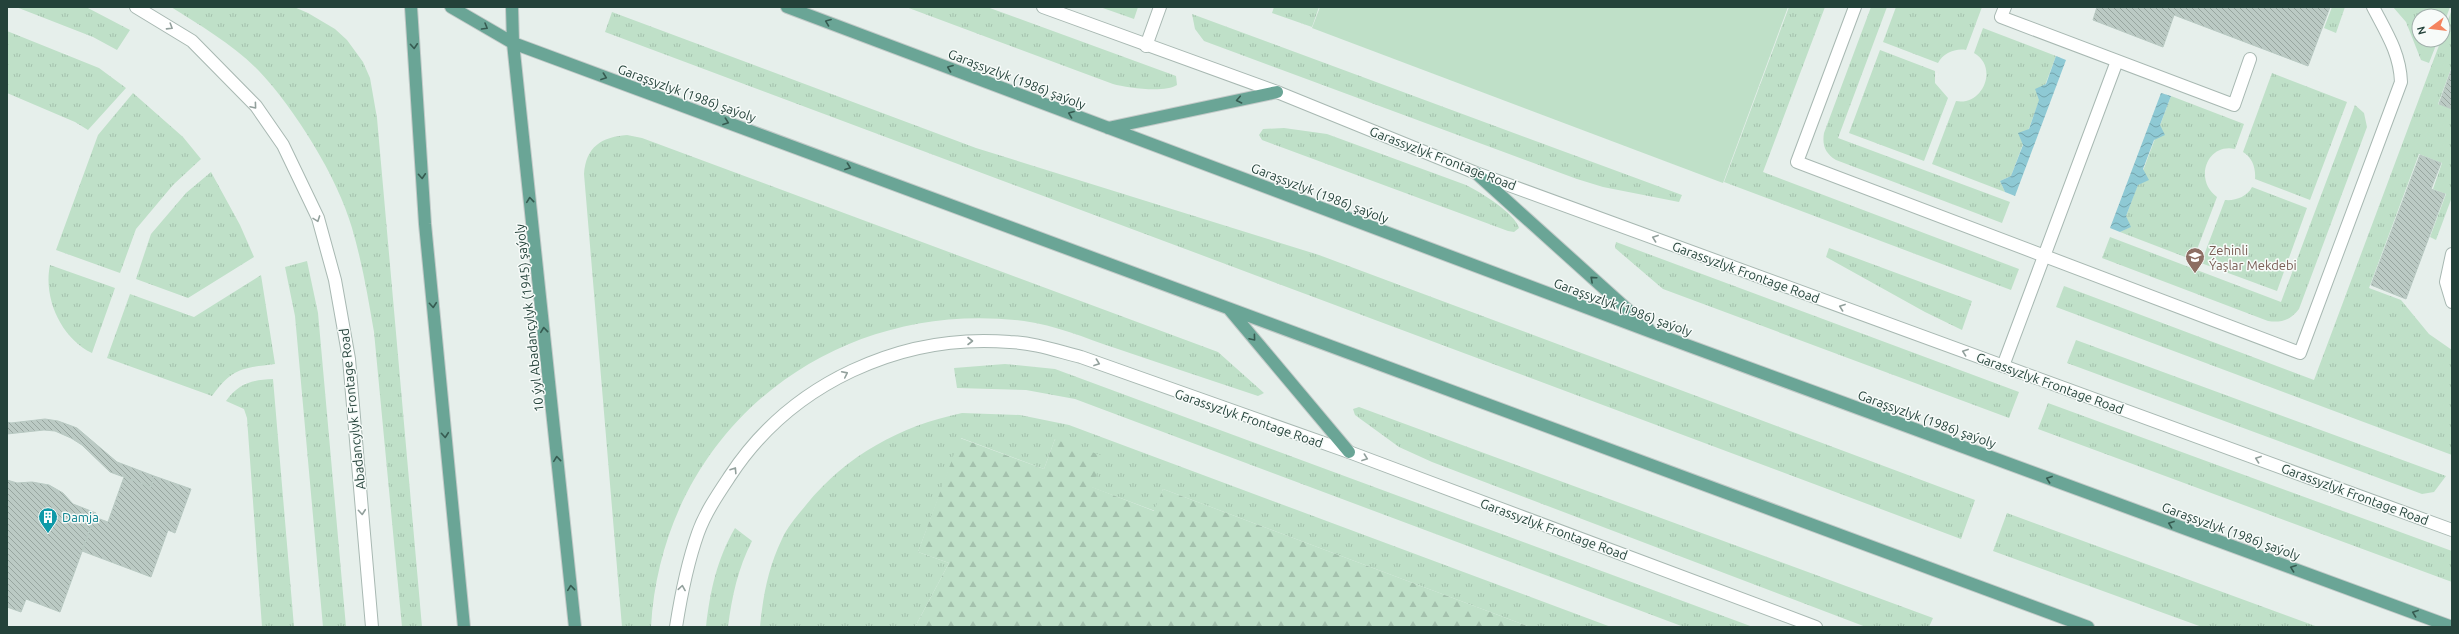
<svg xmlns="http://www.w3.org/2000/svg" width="2459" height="634" font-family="Ubuntu,sans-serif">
	<defs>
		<pattern id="grass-tufts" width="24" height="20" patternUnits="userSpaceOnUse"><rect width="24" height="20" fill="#bfe0c8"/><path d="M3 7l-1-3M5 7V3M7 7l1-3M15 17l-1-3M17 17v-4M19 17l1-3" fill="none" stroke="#a4c1ad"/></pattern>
		<pattern id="forest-firs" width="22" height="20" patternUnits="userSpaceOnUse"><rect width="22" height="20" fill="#bfe0c8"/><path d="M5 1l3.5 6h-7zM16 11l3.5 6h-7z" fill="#a4c1ad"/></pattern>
		<pattern id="water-waves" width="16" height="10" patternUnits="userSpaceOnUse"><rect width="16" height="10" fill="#8ec9d4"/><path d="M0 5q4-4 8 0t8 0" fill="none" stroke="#74a5ad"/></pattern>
		<pattern id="building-back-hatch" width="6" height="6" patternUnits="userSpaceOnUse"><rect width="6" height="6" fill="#bbcac4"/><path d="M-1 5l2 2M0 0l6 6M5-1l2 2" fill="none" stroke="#98a6a0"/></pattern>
	</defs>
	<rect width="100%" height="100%" fill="#e6efeb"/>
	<path fill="url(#grass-tufts)" d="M16,7H86L130,30L117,50L93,37Z
		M171,7H294L308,13L335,29L347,40L363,62L370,78L377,118L422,627H402L374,332C368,297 362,262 352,228C338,178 295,109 259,71C234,45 201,26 171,7Z
		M906,7H987L1176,76L1177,85C1165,93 1127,88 1113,84Z
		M1100,7H1138L1134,19Z
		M1274,7H1319L1312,27L1272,13Z
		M1789,7H1825L1763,172L2019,269L2011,290L1724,182Z
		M1871,7H1887L1838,138L2010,202L2002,223L1836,160C1825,153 1822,145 1824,133Z
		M1896,7H1982L1966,50C1956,48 1943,53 1938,63L1883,42Z
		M2332,7H2345L2336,33L2324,28Z
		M2393,7H2450L2443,26V16H2419V40H2438L2429,63L2421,60L2406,22Z
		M2452,9V66L2438,104L2452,109V197L2436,240L2430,237L2446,194L2433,189L2442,163L2419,154L2369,288L2401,300L2429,334L2452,350V455L2056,307L2064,286L2314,380L2441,40H2443V34Z
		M612,12L976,148L1319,255L1975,500L1961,539L605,32Z
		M1192,14L1682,195L1679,202L1603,187L1577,179L1204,41L1195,29Z
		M1983,28L2056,56L2011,176L2000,181L2005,192L1932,164L1956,101C1983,106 1999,67 1974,53Z
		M7,31L99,68L126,88L88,130L75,122L7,93Z
		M1880,50L1935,71V83L1948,98L1924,161L1849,133Z
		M2272,73L2347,102L2310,200L2255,179C2256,168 2252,157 2243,152Z
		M133,93L183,137L201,159L173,185L136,229L120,273L56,250L98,135Z
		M2171,96L2244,124L2235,149C2206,143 2194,181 2217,197L2193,260L2120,232L2130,227L2126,216Z
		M2355,105L2364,113L2367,127L2299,309C2291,320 2281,323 2268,321L2102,258L2110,237L2281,302Z
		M1284,128L1327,134L1466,185C1480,192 1515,213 1519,228L1514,232L1508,231L1262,140L1259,135L1263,129Z
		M627,135L642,138L1218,352L1264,393L1258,396C1210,380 1162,364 1115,348C1085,338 1055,325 1024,321C831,297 662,431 651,627H622L584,174C586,147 601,137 627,135Z
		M211,172L240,225L254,257L188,298L136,279L151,234L186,193Z
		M2252,187L2307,208L2277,291L2201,263L2225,200C2235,201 2247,197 2252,187Z
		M1616,242L2019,392L2009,418L1663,289L1615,248Z
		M1829,248L1972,301L1962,330L1925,312L1826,257Z
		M307,261L318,313L346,627H323L295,316L285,267Z
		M50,265L115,288L92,353C61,338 43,298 50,265Z
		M261,275L275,364C242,368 232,368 212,396L107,358L130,294L194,317Z
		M2076,340L2446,476L2434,492L2422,494L2067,363Z
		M1005,364L1055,369L1753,627H1684L1075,399L1026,390L957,388L954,368Z
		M273,379L294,627H262L247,418L244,409L226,401C239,383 252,380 273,379Z
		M2048,403L2452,551V582L2038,429Z
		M1359,407L1933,618L1929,627H1866L1432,462L1399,447L1355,415L1353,409Z
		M962,413L1020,415L1069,425L1611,627H1530L1163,489L1155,511L1091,487L1055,439L1044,469L961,438L918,552L949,563L915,627H760C763,596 768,568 782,539C787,527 798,515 806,505C847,455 900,426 962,413Z
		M2007,513L2318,627H2202L1993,551Z
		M735,528L752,541C738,568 732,596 728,627H706C710,591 717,559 735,528Z"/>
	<path fill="url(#forest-firs)" d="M960,438L1044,469L1055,439L1103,456L1092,487L1154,511L1163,489L1530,627H915L949,563L918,552Z"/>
	<path fill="#bfe0c8" d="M1320,7H1788L1723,183L1312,28Z"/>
	<path fill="url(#water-waves)" d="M2056,56L2066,60L2015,196L2005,192L2000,181L2011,176L2023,145L2018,133L2029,129L2039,100L2035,89L2046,84Z
		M2161,93L2171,96L2160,125L2165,135L2154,140L2143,169L2149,180L2138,185L2126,216L2131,227L2120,232L2110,228Z"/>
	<path fill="url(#building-back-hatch)" stroke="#b8c9c2" d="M2097,7H2330L2308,66L2174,15L2163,47L2093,20Z
		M2452,68V109L2439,104Z
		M2420,155L2441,163L2431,189L2445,194L2406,299L2371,285Z
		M45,419L58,421L77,428L117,462L154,476L151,487L110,472L82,445L71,438L55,431L44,430L7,434V422L11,423Z
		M154,476L191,489L175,533L168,530L151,577L82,551L94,517L108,522L124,477L151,487Z
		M7,480L17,483L32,482L49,485L63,493L73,504L96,513L60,612L26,599L21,612L7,607Z"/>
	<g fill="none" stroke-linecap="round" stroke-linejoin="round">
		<g stroke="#a8b8b2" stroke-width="14">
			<path id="service" d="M1855,7L1797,162L2300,353L2401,82C2400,53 2386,32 2373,7
				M2005,7L2001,17L2234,105L2250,59
				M1146,46L1160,7
				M2452,254L2446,282L2452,302
				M2003,366L2117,61"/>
		</g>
		<g stroke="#a8b8b2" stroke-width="14">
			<path id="minor" d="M136,7L192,41L256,106L283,145L318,218L335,280L349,359L372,627
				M1043,7L1277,92L1476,173L2452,530
				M676,627C681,595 687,564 698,533C705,513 718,494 730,476C791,383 901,333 1010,342C1035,343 1057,351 1081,357L1349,452L1816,627"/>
		</g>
		<g stroke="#c2cac8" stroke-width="14">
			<path id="primary" d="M411,7L425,224L464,627
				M451,7L513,43L2088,627
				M512,7L513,43L575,627
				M787,7L1654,333L2452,627
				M1108,128L1277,92
				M1476,173L1648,328
				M1229,309L1349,452"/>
		</g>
		<use href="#service" stroke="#fff" stroke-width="12"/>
		<use href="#minor" stroke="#fff" stroke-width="12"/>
		<use href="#primary" stroke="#6aa596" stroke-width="12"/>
	</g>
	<defs><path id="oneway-chevron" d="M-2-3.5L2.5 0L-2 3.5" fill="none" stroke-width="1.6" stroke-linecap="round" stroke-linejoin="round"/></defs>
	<g stroke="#365b51">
		<use href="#oneway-chevron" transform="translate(828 22) rotate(-159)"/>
		<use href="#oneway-chevron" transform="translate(485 27) rotate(30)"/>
		<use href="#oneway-chevron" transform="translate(414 46) rotate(86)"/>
		<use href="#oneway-chevron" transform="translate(950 68) rotate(-159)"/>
		<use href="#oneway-chevron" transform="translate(604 77) rotate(20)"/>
		<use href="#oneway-chevron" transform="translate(1239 100) rotate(168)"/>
		<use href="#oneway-chevron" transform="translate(1071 114) rotate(-159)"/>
		<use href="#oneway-chevron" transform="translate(726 122) rotate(20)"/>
		<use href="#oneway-chevron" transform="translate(848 167) rotate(20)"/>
		<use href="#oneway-chevron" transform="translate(422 176) rotate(86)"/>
		<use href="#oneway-chevron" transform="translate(530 200) rotate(-96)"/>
		<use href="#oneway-chevron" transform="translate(1593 279) rotate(-138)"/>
		<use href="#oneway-chevron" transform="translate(433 305) rotate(85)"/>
		<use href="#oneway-chevron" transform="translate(544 330) rotate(-96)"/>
		<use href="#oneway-chevron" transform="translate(1253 338) rotate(50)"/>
		<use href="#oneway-chevron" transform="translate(445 435) rotate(85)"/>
		<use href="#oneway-chevron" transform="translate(557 459) rotate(-96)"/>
		<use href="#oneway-chevron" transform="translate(2049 479) rotate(-160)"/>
		<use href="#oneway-chevron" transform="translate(2171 524) rotate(-160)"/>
		<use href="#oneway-chevron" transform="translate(2293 568) rotate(-160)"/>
		<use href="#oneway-chevron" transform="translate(571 588) rotate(-96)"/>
		<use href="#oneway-chevron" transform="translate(2415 613) rotate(-160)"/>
	</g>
	<g stroke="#92a09c">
		<use href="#oneway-chevron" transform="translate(170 27) rotate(32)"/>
		<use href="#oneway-chevron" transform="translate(254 106) rotate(50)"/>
		<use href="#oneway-chevron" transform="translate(317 219) rotate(70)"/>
		<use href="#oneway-chevron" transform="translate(1655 238) rotate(-160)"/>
		<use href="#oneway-chevron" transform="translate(1842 307) rotate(-160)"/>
		<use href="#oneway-chevron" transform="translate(970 341)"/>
		<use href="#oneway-chevron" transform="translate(1965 352) rotate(-160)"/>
		<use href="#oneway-chevron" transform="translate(1097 363) rotate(20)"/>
		<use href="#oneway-chevron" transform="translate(845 374) rotate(-26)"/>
		<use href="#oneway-chevron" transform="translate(1365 458) rotate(20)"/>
		<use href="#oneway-chevron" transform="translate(2258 459) rotate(-160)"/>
		<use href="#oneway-chevron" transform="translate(734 470) rotate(-57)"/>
		<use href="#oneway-chevron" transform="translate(362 512) rotate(85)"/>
		<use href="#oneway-chevron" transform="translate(682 588) rotate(-81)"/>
	</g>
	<defs>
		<g id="school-pin" transform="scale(1)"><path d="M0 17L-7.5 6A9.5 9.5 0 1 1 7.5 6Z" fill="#8d6e63" stroke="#f7fbf9"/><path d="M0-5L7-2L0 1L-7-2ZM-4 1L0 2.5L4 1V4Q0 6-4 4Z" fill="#fff"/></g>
		<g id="building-pin" transform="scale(1)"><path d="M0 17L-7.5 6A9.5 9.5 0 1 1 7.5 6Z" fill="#0f9aa8" stroke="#f7fbf9"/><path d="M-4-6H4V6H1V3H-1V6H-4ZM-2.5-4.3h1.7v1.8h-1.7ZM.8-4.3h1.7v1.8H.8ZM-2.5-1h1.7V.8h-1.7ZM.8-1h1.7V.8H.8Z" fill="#fff"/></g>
	</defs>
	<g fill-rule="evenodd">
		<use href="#school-pin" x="2195" y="257"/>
		<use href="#building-pin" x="48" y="517"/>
	</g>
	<g text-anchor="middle" stroke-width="3" stroke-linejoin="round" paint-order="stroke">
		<g font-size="13" fill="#24423a" stroke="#f7fbf9">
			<text transform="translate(1017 79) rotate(21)" y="5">Garaşsyzlyk (1986) şaýoly</text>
			<text transform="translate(687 93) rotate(20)" y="5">Garaşsyzlyk (1986) şaýoly</text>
			<text transform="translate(1443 158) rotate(21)" y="5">Garassyzlyk Frontage Road</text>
			<text transform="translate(1320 193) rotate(21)" y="5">Garaşsyzlyk (1986) şaýoly</text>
			<text transform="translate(1746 272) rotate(20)" y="5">Garassyzlyk Frontage Road</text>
			<text transform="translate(1623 307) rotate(20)" y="5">Garaşsyzlyk (1986) şaýoly</text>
			<text transform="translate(529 318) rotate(-96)" y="5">10 ýyl Abadançylyk (1945) şaýoly</text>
			<text transform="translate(2050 383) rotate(20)" y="5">Garassyzlyk Frontage Road</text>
			<text transform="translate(352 409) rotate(-96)" y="5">Abadancylyk Frontage Road</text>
			<text transform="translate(1249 418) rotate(19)" y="5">Garassyzlyk Frontage Road</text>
			<text transform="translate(1927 419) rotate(20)" y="5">Garaşsyzlyk (1986) şaýoly</text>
			<text transform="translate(2355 494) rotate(20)" y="5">Garassyzlyk Frontage Road</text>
			<text transform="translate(1554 529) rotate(20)" y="5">Garassyzlyk Frontage Road</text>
			<text transform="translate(2231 531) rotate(20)" y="5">Garaşsyzlyk (1986) şaýoly</text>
		</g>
		<g font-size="13" fill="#785e54" stroke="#f7fbf9" text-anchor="start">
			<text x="2209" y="255">Zehinli<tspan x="2209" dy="15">Ýaşlar Mekdebi</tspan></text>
		</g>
		<g font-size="13" fill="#0d838f" stroke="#f7fbf9" text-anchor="start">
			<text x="62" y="522">Damja</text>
		</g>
	</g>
	<rect width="2459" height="634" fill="none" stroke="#24423a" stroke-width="16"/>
	<g transform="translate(2431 28) rotate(255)"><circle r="19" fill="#f7fbf9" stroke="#a3b1ad"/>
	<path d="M0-3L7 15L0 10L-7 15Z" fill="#f4845f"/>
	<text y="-6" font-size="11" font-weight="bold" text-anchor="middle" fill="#24423a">N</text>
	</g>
</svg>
